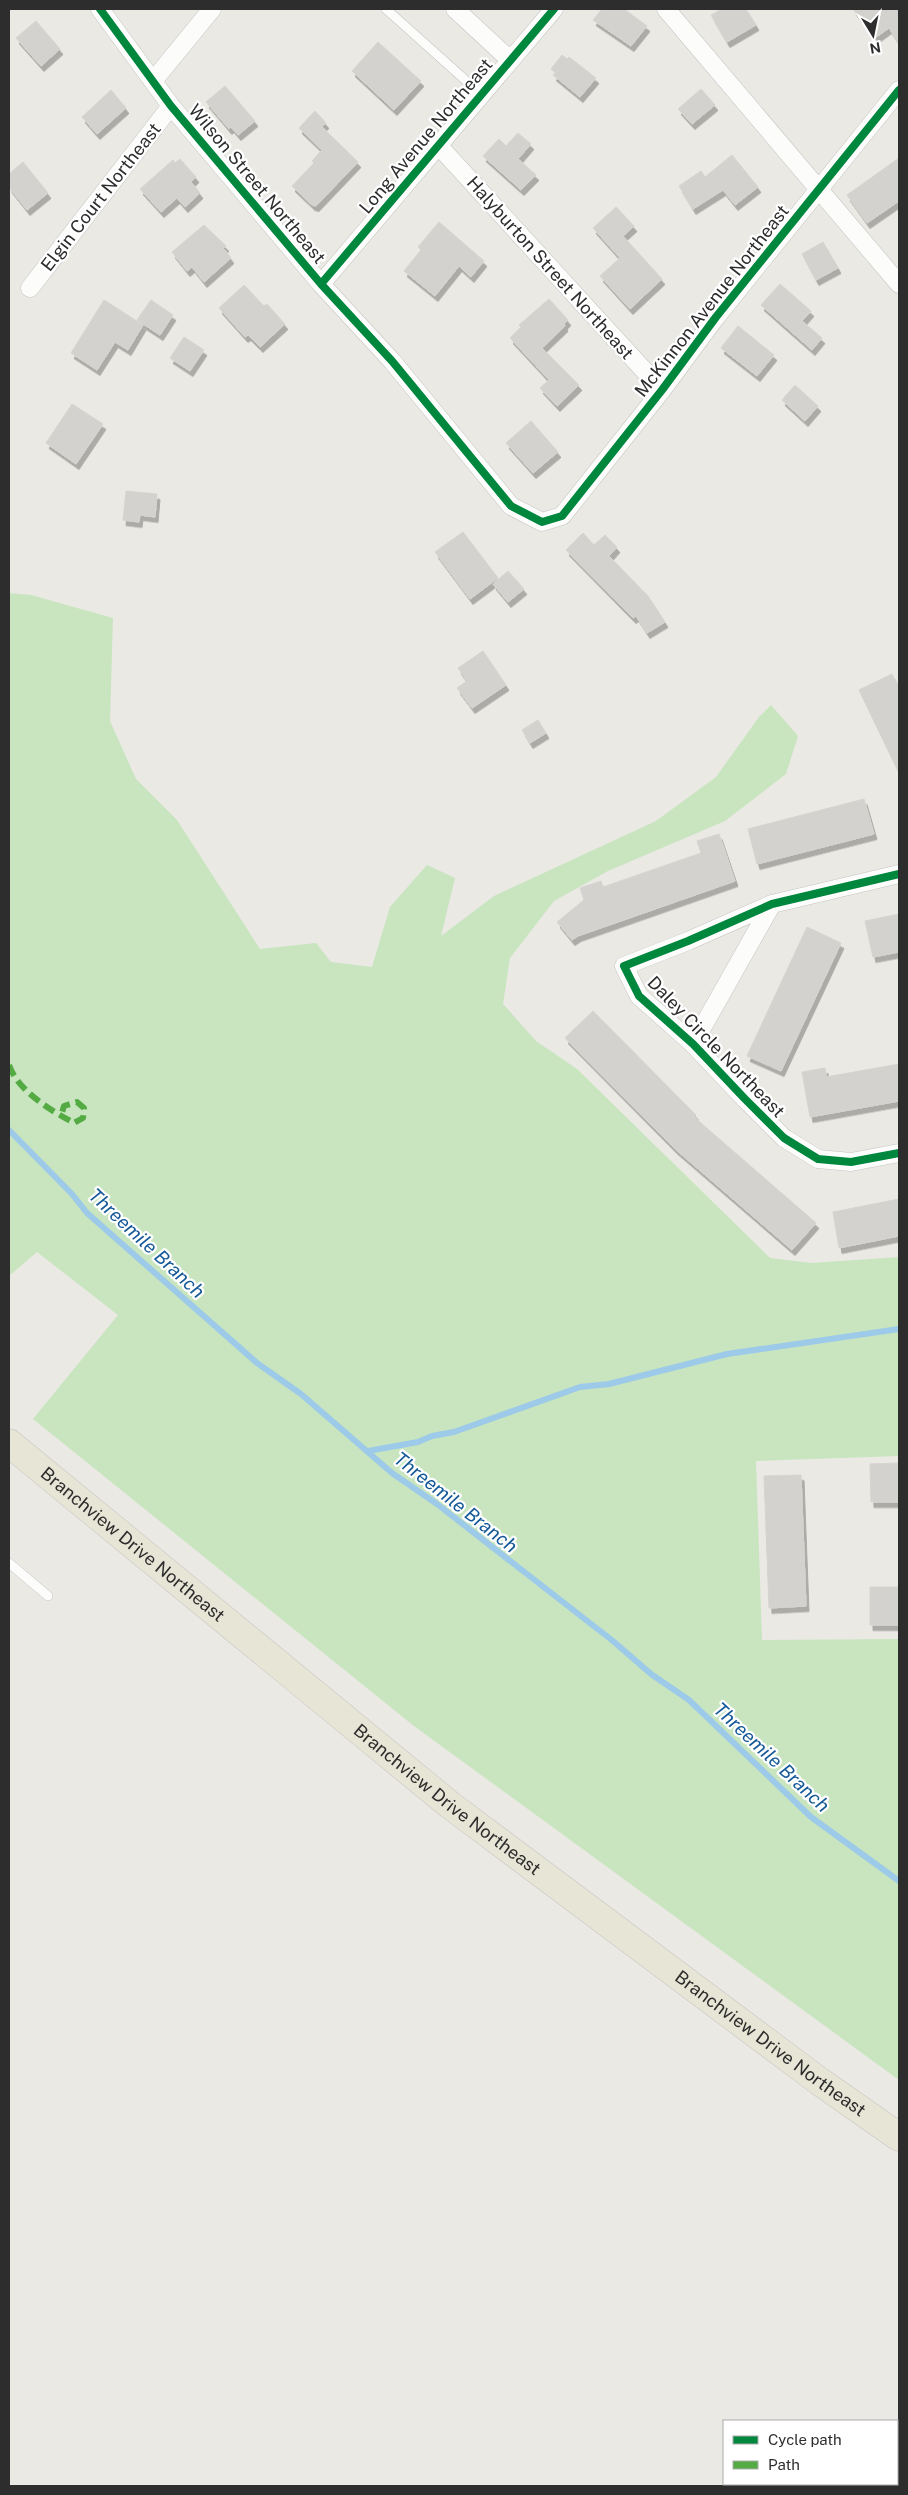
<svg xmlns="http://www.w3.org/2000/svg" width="908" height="2495" font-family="'Public Sans',sans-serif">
	<defs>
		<filter id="shadow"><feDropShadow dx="3" dy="5.5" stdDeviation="0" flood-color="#0004"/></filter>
	</defs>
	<rect width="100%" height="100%" fill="#eae9e4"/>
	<path fill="#c8e5bf" d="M9,593L31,595L113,618L110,721L136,779L177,820L260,949L316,943L331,962L372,967L390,907L427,865L455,878L441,936L494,896L656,821L716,777L759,717L771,705L798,736L786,774L725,821L608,871L554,901L510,958L503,1004L536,1041L577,1069L770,1258L811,1263L899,1257V1456L756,1461L762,1640L899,1639V2080L414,1726L33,1419L118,1315L37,1252L9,1276Z"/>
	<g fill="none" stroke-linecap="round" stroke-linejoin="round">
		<path stroke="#9ccae8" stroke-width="6" d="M9,1130L72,1194L87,1213L257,1363L301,1394L392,1473L437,1504L613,1641L651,1674L689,1700L811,1817L899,1881
			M368,1451L418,1442L432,1436L454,1432L580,1387L609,1384L727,1354L899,1329"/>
	</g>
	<path fill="#d3d2cf" stroke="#d5d4d0" filter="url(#shadow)" d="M602,9H624L647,26L631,46L593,20Z
		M722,9H746L756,25L727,42L711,15Z
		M853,9H899V43L889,28L875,38Z
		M36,21L60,49L41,66L16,38Z
		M378,42L421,81L394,110L352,71Z
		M562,55L567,59L569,57L596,78L580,97L553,75L556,73L551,69Z
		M225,86L255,121L238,135L231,127L229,129L206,102Z
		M701,89L715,105L692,124L678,109Z
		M111,90L126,108L97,134L82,117Z
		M315,111L326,123L322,127L358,162L316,206L312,205L292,186L314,163L312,161L322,150L299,128Z
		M518,133L531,144L518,159L536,175L521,190L483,156L499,139L506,146Z
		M732,155L758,187L735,205L723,190L693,209L679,186L701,171L705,177Z
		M899,158V201L867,223L847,195Z
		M180,159L196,177L191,182L200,193L185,207L177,198L161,212L140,189L173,160L175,163Z
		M23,162L48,193L27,210L9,187V174Z
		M616,207L634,226L623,236L662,279L630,309L600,276L620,258L593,228Z
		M439,222L484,261L471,277L459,266L435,296L404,271L421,250L418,247Z
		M204,225L226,246L223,248L231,258L204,282L192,267L187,271L172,252Z
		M823,242L838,268L816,280L802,254Z
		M780,284L811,311L802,321L822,338L812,350L761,305Z
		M244,285L264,306L267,304L285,324L260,347L248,335L245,337L219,308Z
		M549,299L568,320L564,324L565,326L542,348L579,385L557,406L540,388L549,380L510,338L521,327L519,325Z
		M104,300L143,325L128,350L115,342L97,370L71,353Z
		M151,300L173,315L160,335L137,320Z
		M738,326L774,355L757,376L721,348Z
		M184,337L204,350L190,371L170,358Z
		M795,385L818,406L805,421L782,400Z
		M72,404L103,424L76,464L46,443Z
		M531,421L558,452L533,473L506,443Z
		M126,491L157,494L155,517L140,515L139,522L123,520Z
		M463,532L498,578L470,599L435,552Z
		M583,533L594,545L605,535L617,547L609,556L648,596L665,622L647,633L636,616L633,618L566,550Z
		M508,571L524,589L508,602L493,584Z
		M483,651L506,685L472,708L457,688L467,681L458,668Z
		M892,674L899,688V773L859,690Z
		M538,720L546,733L530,743L522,730Z
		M864,799L874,834L757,864L748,829Z
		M719,834L735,881L578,936L572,940L557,922L584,900L580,888L601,881L603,887L701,853L697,841Z
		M899,914V952L873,957L865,921Z
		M807,927L841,943L781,1071L747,1056Z
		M593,1011L696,1115L694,1117L816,1223L792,1250L675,1149L565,1038Z
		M899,1064V1101L810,1117L802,1072L825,1068L826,1077Z
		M899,1199V1236L839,1248L833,1212Z
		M899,1463V1502H871L870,1464Z
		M801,1475L806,1606L769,1608L764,1476Z
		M870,1587H899V1625H870Z"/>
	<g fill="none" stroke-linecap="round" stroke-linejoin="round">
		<g stroke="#c4c4c3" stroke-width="10">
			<path id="service" d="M386,9L481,94
				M9,1563L48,1596"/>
		</g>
		<g stroke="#c4c4c3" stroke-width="19">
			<path id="minor" d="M100,9L171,106L321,284L392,361L511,506L542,522L562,516L662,390L716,317L899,90
				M455,9L510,60
				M666,9L899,284
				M153,81L212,9
				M438,145L662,390
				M321,284L554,9
				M30,288L171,106
				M899,874L772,904L688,941L624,966L639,996L693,1044L745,1099L784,1138L818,1159L851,1162L899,1153
				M693,1044L772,904"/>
		</g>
		<g stroke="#c6c5c3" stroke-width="29">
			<g id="primary">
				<path id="s1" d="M9,1443L450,1805L819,2081L899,2137"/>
			</g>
		</g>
		<use href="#service" stroke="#fcfcfb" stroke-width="9"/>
		<use href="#minor" stroke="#fcfcfb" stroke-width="18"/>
		<use href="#primary" stroke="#e7e5d6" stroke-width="28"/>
		<path stroke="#54ab44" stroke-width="6" stroke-dasharray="12 6" stroke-linecap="butt" d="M9,1065C18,1091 50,1110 74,1123L83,1118L84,1108L77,1102L64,1106L61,1116"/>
		<g stroke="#fff" stroke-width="11">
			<path id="cycleway" d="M100,9L171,106L321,284L392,361L511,506L542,522L562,516L662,390L716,317L899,90
				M321,284L554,9
				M899,874L772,904L688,941L624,966L639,996L693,1044L745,1099L784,1138L818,1159L851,1162L899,1153"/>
		</g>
		<use href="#cycleway" stroke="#00873e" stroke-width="8"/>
	</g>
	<g text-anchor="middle" stroke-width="4.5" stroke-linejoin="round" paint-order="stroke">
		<g font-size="18" fill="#2d2d2d" stroke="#fff">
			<text transform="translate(426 136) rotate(-50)" y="6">Long Avenue Northeast</text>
			<text transform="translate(257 184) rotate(50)" y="6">Wilson Street Northeast</text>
			<text transform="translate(101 197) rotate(-52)" y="6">Elgin Court Northeast</text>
			<text transform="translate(550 268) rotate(48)" y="6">Halyburton Street Northeast</text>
			<text transform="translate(712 301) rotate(-52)" y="6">McKinnon Avenue Northeast</text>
			<text transform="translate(716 1047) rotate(46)" y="6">Daley Circle Northeast</text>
			<text dy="6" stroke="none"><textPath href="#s1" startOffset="160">Branchview Drive Northeast</textPath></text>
			<text dy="6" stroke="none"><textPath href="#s1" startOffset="565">Branchview Drive Northeast</textPath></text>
			<text dy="6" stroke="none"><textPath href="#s1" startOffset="970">Branchview Drive Northeast</textPath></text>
		</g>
		<g font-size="19" font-style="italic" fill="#155999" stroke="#fff">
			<text transform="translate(147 1243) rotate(43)" y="7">Threemile Branch</text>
			<text transform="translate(456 1502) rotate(38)" y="7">Threemile Branch</text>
			<text transform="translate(772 1757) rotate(43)" y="7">Threemile Branch</text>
		</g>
	</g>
	<rect width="908" height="2495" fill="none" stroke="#2d2d2d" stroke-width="20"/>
	<rect x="723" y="2420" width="175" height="65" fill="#ffffff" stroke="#ababab"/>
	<rect x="733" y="2436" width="25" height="8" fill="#00873e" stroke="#ababab"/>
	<text x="768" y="2445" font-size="15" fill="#2d2d2d">Cycle path</text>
	<rect x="733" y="2461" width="25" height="8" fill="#54ab44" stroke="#ababab"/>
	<text x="768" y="2470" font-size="15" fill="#2d2d2d">Path</text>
	<g transform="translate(873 35) rotate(170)" stroke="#ffffff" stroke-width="4" paint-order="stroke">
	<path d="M0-4L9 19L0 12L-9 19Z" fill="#2d2d2d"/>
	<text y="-8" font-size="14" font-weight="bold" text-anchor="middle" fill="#2d2d2d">N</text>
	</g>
</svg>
